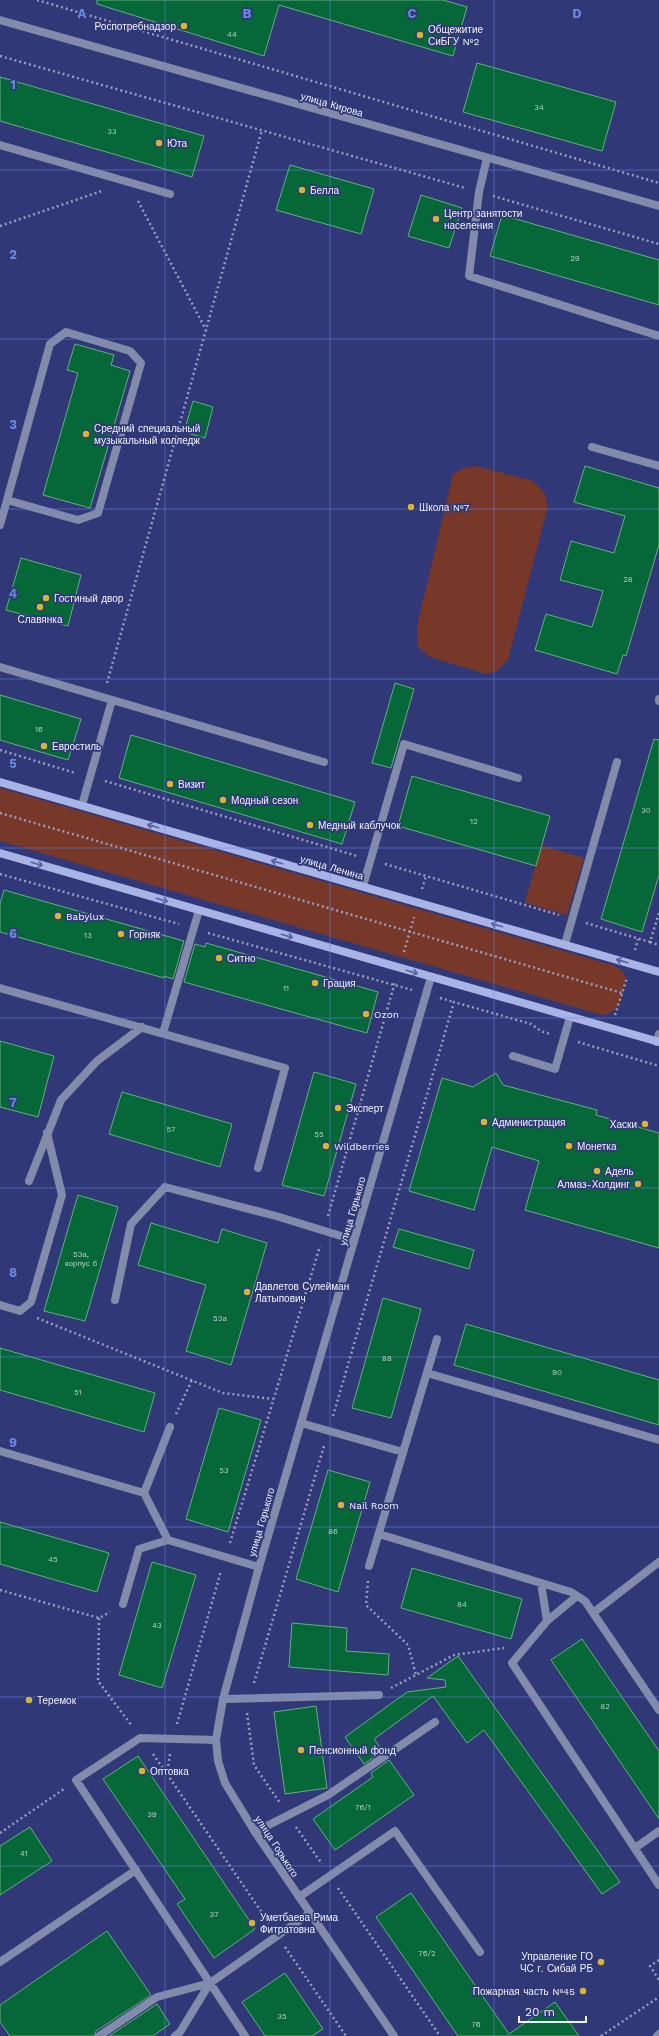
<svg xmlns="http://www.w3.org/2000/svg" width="659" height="2036" font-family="'Work Sans',sans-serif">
	<rect width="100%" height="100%" fill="#303877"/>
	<path fill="#77382a" d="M476,466L533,481L544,492L548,506L508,660L497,671L486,674L430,657L418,647L417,626L453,474L464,468Z
		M0,788L615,966L623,972L626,979C622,996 622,1012 602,1015L0,841Z
		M541,845L584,858L567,915L525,903Z"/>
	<path fill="#066738" stroke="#64b07e" d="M97,0H443L467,7L453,56L279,5L264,56L97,4Z
		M477,63L616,102L602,151L463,112Z
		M0,77L204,136L192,177L0,121Z
		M290,165L374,189L361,234L276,210Z
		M421,195L462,208L449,248L408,236Z
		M502,215L659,260V305L490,256Z
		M75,344L114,355L111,365L130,371L90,508L43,495L78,373L67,370Z
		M193,401L213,407L205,438L184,432Z
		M585,466L659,488V545L626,656L623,655L617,674L535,650L546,614L592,627L603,591L560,580L571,541L614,553L625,516L574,502Z
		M21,558L81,575L68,626L6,610Z
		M395,683L414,689L391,768L372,763Z
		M0,695L81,719L68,760L0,740Z
		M131,735L355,802L342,844L119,778Z
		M654,739L659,740V875L642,932L601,919Z
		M412,776L550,816L536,866L398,826Z
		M4,890L184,941L173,979L164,976V978L0,932V904Z
		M206,943L378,992L367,1033L184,982L195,944L205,947Z
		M0,1041L54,1056L38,1117L0,1107Z
		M314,1072L356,1084L324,1196L282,1185Z
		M496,1073L503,1085L597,1110L596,1115L659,1133V1248L525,1210L539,1161L492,1147L474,1210L409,1191L442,1078L473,1087Z
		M122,1092L232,1124L220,1167L109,1134Z
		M78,1195L118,1207L85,1321L44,1311Z
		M151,1223L218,1243L222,1229L267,1243L231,1365L186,1351L206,1285L138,1265Z
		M399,1229L474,1250L469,1269L393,1247Z
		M383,1298L421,1309L391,1418L352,1408Z
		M466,1324L659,1380V1425L454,1365Z
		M0,1348L155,1393L144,1432L0,1390Z
		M219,1408L261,1420L228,1532L186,1519Z
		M328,1470L370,1482L338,1592L296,1579Z
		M0,1522L109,1553L97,1592L0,1564Z
		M152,1562L196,1575L162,1688L119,1675Z
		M412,1568L522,1599L511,1639L401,1608Z
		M292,1623L347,1628L346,1651L389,1654L388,1675L289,1667Z
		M582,1639L659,1751V1819L551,1660Z
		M458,1656L620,1882L602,1894L484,1730L467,1743L433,1696L374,1739L383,1751L364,1764L345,1737L407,1692L446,1687L445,1680L427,1678Z
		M316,1706L327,1788L285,1794L274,1712Z
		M138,1756L255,1929L214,1958L177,1904L185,1899L103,1779Z
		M389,1760L414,1795L335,1850L313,1819L373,1777L371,1773Z
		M30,1827L52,1861L0,1895V1846Z
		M411,1893L509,2034L555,2002L579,2036H458L376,1917Z
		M107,1931L151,1995L96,2031L94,2036H10L0,2022V2005Z
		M285,1973L323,2029L312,2036H265L242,2002Z
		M157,2004L170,2024L153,2036H109Z"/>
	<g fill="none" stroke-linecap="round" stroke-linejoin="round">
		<path stroke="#999ebe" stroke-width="2.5" stroke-dasharray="2 3" stroke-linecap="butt" d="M37,0L659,183
			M0,56L465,188
			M493,196L659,244
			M138,201L206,330
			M0,226L102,191
			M107,683L262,130
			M0,750L75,773
			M105,781L357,856
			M0,813L622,993
			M385,864L559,915
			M0,874L179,924
			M422,889L426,876
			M586,923L650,942L659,913
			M208,933L412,990
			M650,942L659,945
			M635,950L638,939
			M404,952L414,917
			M440,998L454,1002
			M615,1015L627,978
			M578,1042L659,1066
			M328,1216L395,982
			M37,1318L223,1393L273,1399
			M176,1414L192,1380
			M333,1416L454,1002L531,1024L541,1031L550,1034
			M230,1543L320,1246
			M368,1581L366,1605L408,1645L416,1675
			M0,1590L99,1618L110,1612
			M99,1618L98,1681L132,1726
			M254,1683L324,1446
			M391,1688L454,1655L504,1648
			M247,1713L254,1765L280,1803
			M177,1724L221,1571
			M153,1754L167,1774
			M170,1754L167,1774L269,1923
			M296,1827L322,1864
			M0,1833L64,1789
			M338,1888L440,2036
			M285,1947L346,2036
			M659,1960L650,1966L659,1980
			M601,2036L659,1997"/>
		<path stroke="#838baa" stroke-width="8" d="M0,145L170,194
			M487,158L479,192L469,276L659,336
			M592,447L659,466
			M0,525L7,500L50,344L66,332L130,351L141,363L98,513L78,520L7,500
			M0,667L324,762
			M659,699V701
			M82,805L112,700
			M363,886L404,744L518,778
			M565,944L617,762
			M0,988L285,1068L258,1168
			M163,1033L199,910
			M513,1056L555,1069L570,1017
			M29,1181L61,1100L97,1061L142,1027
			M115,1300L131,1224L165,1187L276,1216L354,1240
			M0,1305L20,1311L31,1302L62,1195L47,1133
			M427,1373L659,1440
			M301,1423L403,1452
			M0,1451L144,1493L168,1540
			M144,1493L170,1427
			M379,1534L571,1592L585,1601L659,1710
			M369,1566L437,1339
			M541,1583L547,1621L512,1663L659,1885
			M123,1604L139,1549L168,1540L259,1567
			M593,1613L659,1562
			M547,1621L577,1596
			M223,1699L379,1695
			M216,1740L140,1738L76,1780L245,2036
			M255,1832L328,1795L435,1722
			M635,1848L659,1831
			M299,1897L395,1831L480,1952
			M0,1962L136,1870
			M99,2036L157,1997L210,1983L310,1913
			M175,2036L180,2032L210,1983"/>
		<path stroke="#838baa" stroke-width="8" d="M0,20L659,206
			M657,1042L659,1034
			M657,2036L659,2034"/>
		<path stroke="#838baa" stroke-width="8" d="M394,2036L255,1832L225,1783L218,1761L216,1740L223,1699L259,1567L431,977"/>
		<path stroke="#a8b4e6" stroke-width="8" d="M0,782L659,972
			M0,853L659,1042"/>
	</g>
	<defs><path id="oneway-shaft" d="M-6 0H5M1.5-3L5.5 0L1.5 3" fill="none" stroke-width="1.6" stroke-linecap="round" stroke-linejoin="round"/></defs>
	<g stroke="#5a639e">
		<use href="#oneway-shaft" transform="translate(153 826) rotate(-164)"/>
		<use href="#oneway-shaft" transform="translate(277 862) rotate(-164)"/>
		<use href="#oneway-shaft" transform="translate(37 864) rotate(16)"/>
		<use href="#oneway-shaft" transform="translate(162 900) rotate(16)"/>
		<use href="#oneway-shaft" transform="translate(497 925) rotate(-164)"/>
		<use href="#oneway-shaft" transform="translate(287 936) rotate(16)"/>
		<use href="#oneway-shaft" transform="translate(622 961) rotate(-164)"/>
		<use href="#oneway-shaft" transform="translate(412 972) rotate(16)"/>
	</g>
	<path fill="none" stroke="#6788e4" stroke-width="1" stroke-opacity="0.55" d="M165,0V2036M330,0V2036M494,0V2036M0,170H659M0,339H659M0,509H659M0,679H659M0,848H659M0,1018H659M0,1188H659M0,1357H659M0,1527H659M0,1697H659M0,1866H659"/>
	<g fill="#d6b534" stroke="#303877" stroke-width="1.5">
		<circle cx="184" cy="26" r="4"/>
		<circle cx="420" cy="35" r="4"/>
		<circle cx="159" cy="143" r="4"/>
		<circle cx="302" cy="190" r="4"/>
		<circle cx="436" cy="219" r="4"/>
		<circle cx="86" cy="434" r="4"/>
		<circle cx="411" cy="507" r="4"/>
		<circle cx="46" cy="598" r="4"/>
		<circle cx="40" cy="607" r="4"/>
		<circle cx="44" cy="746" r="4"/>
		<circle cx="170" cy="784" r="4"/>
		<circle cx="223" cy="800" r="4"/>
		<circle cx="310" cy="825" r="4"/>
		<circle cx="58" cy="916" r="4"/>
		<circle cx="121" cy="934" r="4"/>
		<circle cx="219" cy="958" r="4"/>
		<circle cx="315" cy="983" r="4"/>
		<circle cx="366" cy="1014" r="4"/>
		<circle cx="338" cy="1108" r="4"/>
		<circle cx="484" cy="1122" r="4"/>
		<circle cx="645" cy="1124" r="4"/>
		<circle cx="326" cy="1146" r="4"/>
		<circle cx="569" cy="1146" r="4"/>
		<circle cx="597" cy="1171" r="4"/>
		<circle cx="638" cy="1184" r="4"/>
		<circle cx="247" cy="1292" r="4"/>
		<circle cx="341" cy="1505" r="4"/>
		<circle cx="29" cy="1700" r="4"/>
		<circle cx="301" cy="1750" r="4"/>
		<circle cx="142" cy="1771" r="4"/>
		<circle cx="252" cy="1923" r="4"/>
		<circle cx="601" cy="1962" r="4"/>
		<circle cx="583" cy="1991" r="4"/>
	</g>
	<g text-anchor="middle" stroke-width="3.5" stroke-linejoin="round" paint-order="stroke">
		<g font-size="8" fill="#b6d0ca">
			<text x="232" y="37">44</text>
			<text x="539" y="110">34</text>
			<text x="112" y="134">33</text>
			<text x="575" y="261">29</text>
			<text x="628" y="582">28</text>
			<text x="39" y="732">16</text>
			<text x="646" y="813">30</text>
			<text x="474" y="824">12</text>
			<text x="88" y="938">13</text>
			<text x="286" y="991">11</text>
			<text x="171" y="1132">57</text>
			<text x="319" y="1137">55</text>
			<text x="81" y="1257">53а,<tspan x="81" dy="9">корпус б</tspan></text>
			<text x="220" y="1321">53а</text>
			<text x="387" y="1361">88</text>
			<text x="557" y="1375">90</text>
			<text x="78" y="1395">51</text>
			<text x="224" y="1473">53</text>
			<text x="333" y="1534">86</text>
			<text x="53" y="1562">45</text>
			<text x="462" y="1607">84</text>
			<text x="157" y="1628">43</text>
			<text x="605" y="1709">82</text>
			<text x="363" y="1810">76/1</text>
			<text x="152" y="1817">39</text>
			<text x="24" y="1856">41</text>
			<text x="214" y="1917">37</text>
			<text x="427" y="1956">76/2</text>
			<text x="282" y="2019">35</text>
			<text x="476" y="2027">76</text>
		</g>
		<g font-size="10" fill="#f1f3fa" stroke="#303877" text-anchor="start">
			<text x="176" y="30" text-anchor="end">Роспотребнадзор</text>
			<text x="428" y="33">Общежитие<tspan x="428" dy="12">СиБГУ №2</tspan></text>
			<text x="167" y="147">Юта</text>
			<text x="310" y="194">Белла</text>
			<text x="444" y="217">Центр занятости<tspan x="444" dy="12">населения</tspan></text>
			<text x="94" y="432">Средний специальный<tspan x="94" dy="12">музыкальный колледж</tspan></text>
			<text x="419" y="511">Школа №7</text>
			<text x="54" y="602">Гостиный двор</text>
			<text x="40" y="623" text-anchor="middle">Славянка</text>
			<text x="52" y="750">Евростиль</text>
			<text x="178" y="788">Визит</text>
			<text x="231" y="804">Модный сезон</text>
			<text x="318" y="829">Медный каблучок</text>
			<text x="66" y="920">Babylux</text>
			<text x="129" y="938">Горняк</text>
			<text x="227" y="962">Ситно</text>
			<text x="323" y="987">Грация</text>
			<text x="374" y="1018">Ozon</text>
			<text x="346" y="1112">Эксперт</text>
			<text x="492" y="1126">Администрация</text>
			<text x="637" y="1128" text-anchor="end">Хаски</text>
			<text x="334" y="1150">Wildberries</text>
			<text x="577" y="1150">Монетка</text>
			<text x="605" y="1175">Адель</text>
			<text x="630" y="1188" text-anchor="end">Алмаз-Холдинг</text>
			<text x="255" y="1290">Давлетов Сулейман<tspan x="255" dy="12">Латыпович</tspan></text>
			<text x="349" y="1509">Nail Room</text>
			<text x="37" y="1704">Теремок</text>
			<text x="309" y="1754">Пенсионный фонд</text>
			<text x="150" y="1775">Оптовка</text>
			<text x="260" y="1921">Уметбаева Рима<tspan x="260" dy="12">Фитратовна</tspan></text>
			<text x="593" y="1960" text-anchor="end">Управление ГО<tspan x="593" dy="12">ЧС г. Сибай РБ</tspan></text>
			<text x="575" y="1995" text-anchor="end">Пожарная часть №45</text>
		</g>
		<g font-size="10" fill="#f1f3fa" stroke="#303877">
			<text transform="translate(332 104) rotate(16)" y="4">улица Кирова</text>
			<text transform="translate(332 867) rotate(16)" y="4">улица Ленина</text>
			<text transform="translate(352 1211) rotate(-74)" y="4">улица Горького</text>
			<text transform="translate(261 1522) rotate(-74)" y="4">улица Горького</text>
			<text transform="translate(277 1846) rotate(57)" y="4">улица Горького</text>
		</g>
	</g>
	<g font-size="13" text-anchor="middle" font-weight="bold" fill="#6788e4" stroke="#303877" stroke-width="3.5" stroke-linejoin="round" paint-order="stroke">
		<text x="82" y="18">A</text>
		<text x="247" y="18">B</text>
		<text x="412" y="18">C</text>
		<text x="577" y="18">D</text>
		<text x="13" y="89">1</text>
		<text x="13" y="259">2</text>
		<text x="13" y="429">3</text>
		<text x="13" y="598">4</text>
		<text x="13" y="768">5</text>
		<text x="13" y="938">6</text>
		<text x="13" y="1107">7</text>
		<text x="13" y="1277">8</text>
		<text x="13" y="1447">9</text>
	</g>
	<path d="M519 2016v6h67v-6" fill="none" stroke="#f1f3fa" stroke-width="2"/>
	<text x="525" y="2016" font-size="12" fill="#f1f3fa" stroke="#303877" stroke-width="3" paint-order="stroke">20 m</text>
</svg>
